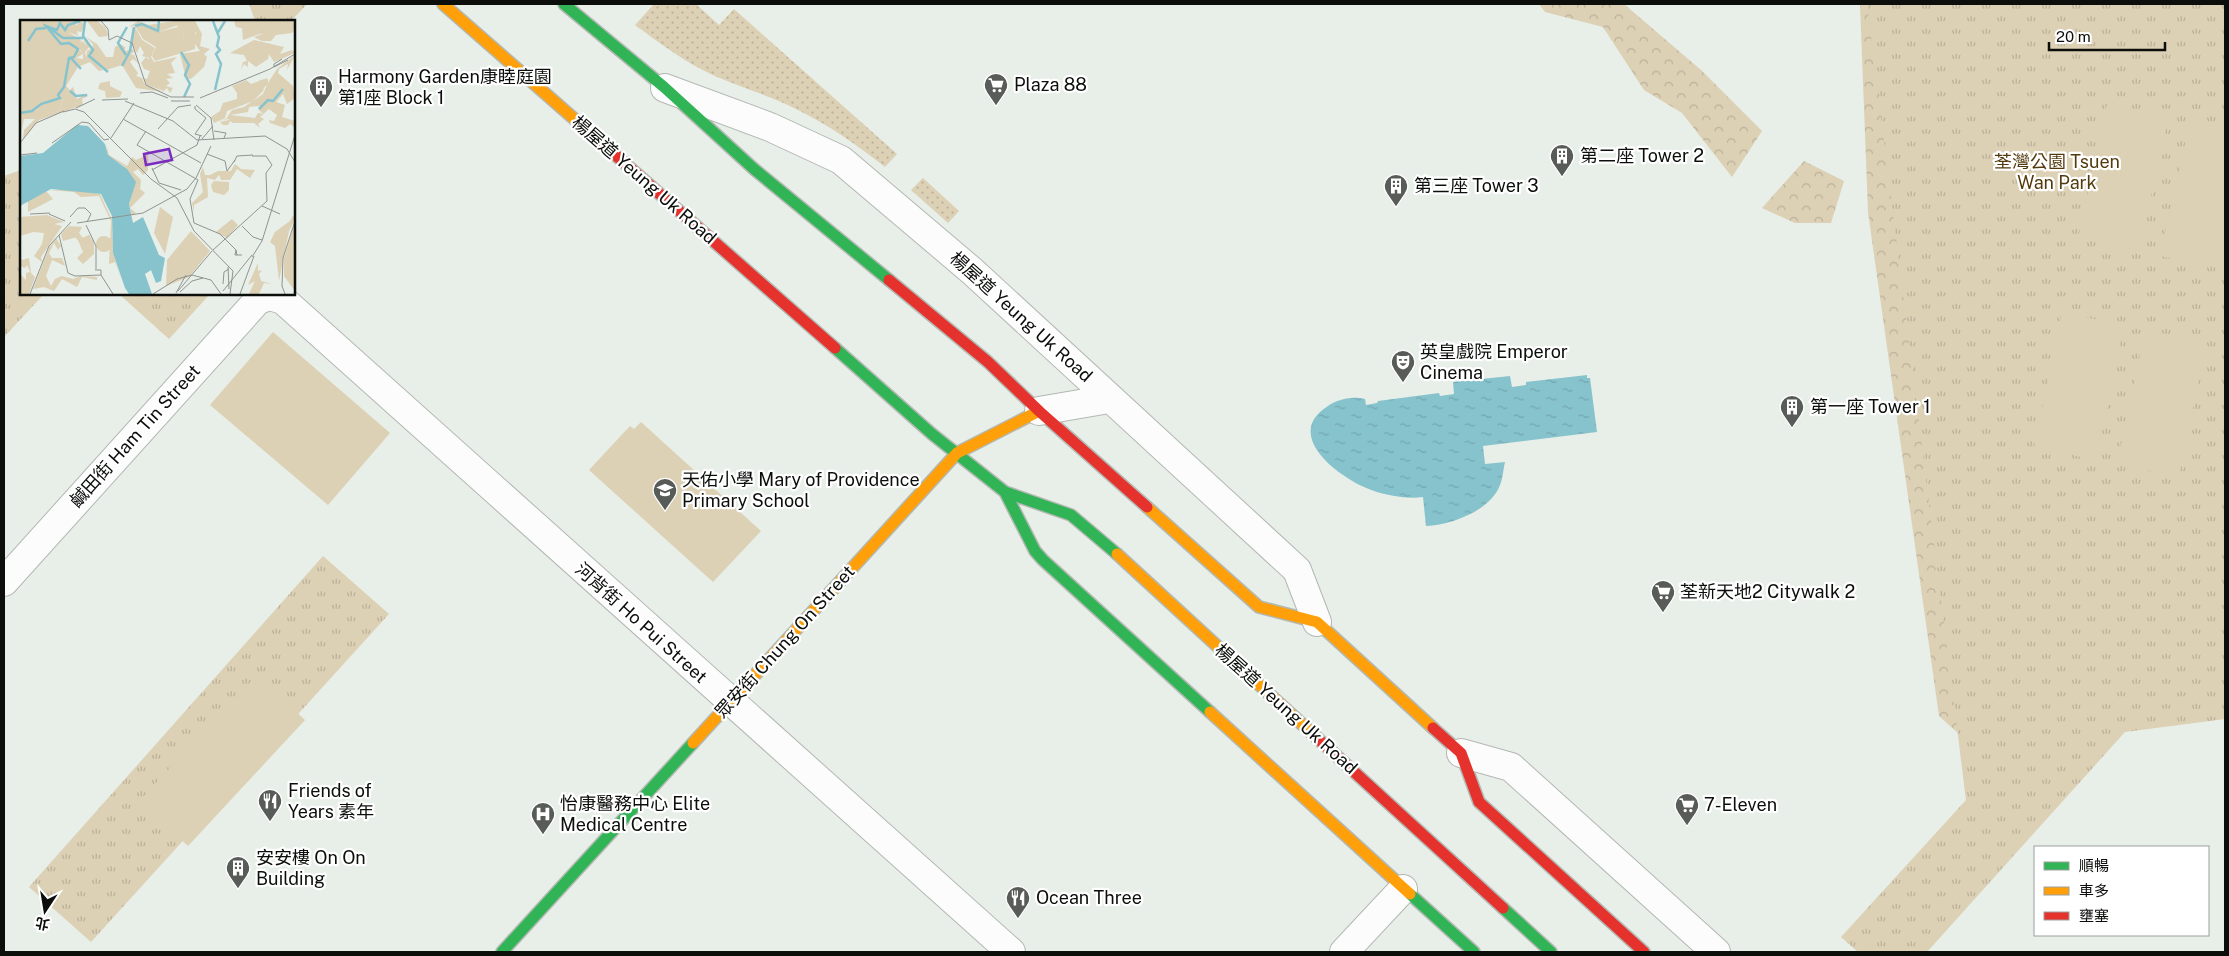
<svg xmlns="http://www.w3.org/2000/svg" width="2229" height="956" font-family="'Public Sans','Noto Sans TC',sans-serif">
	<defs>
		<pattern id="grass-dots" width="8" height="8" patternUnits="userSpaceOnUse" patternTransform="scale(1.25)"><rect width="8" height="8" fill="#dcd0b5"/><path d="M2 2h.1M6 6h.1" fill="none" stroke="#bbb19a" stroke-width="1.8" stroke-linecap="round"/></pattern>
		<pattern id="forest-crowns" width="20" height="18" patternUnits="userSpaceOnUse" patternTransform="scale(1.25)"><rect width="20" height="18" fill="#dcd0b5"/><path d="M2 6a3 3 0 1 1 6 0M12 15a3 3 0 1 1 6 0" fill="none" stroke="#bbb19a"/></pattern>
		<pattern id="park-tufts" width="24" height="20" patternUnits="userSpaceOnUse" patternTransform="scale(1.25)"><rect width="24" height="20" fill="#dcd0b5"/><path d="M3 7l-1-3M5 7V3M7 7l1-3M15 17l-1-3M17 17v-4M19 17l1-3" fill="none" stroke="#bbb19a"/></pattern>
		<pattern id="water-ripples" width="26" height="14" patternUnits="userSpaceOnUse" patternTransform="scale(1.25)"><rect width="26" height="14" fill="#87c3cd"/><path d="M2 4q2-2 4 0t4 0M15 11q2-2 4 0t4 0" fill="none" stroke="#73a6af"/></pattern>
	</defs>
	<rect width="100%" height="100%" fill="#e8eee8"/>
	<path fill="url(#grass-dots)" d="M654,4H696L719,25L734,9L897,154L885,167C857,145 829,125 796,109C771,96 742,88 715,76C686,63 661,44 635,25Z
		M923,178L959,211L948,223L911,190Z"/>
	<path fill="url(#forest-crowns)" d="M1539,4H1624L1701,70L1762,131L1732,177L1682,113L1644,90L1603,27L1545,12Z
		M1860,4H2005L1999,770L1939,716L1868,212Z
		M1804,161L1844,181L1831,223H1795L1762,208Z"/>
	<path fill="url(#park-tufts)" d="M249,4H307L291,21H255Z
		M1867,4H2225V719L2125,732L1927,952H1858L1841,937L1966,800Z
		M21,170V294H44L4,337V176Z
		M119,294H210L169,339Z
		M323,556L389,614L91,942L29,887Z"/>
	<path fill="#dcd0b5" d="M2107,104L2169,116L2139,251L2078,238Z
		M2190,121L2225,129V257L2223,269L2160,256Z
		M2062,313L2124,325L2096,460L2034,447Z
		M2145,330L2207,342L2179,477L2117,464Z
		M273,332L390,433L328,505L210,405Z
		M641,422L761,531L713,582L589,470L630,426L634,429Z
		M257,675L305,720L188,846L139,801Z"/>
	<path fill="url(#water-ripples)" d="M1587,375V378H1590L1597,432L1483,446L1485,464L1505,462C1503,470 1503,478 1500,485C1491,510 1452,525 1426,526L1423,497C1408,499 1389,496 1374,491C1343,481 1280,436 1328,406C1338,399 1353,396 1365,399L1366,405L1377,403L1378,401L1439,393L1440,396L1454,394L1453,382L1510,376L1512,387L1526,385V382Z"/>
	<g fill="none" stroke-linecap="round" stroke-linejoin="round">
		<g stroke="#b3b8b3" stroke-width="30">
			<path id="street" d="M665,88L770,127L841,160L972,271L1297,570L1317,622
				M1039,411L1109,399
				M4,582L258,300L270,296L283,300L1011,952
				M1461,753L1511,767L1716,952
				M1344,952L1403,889"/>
		</g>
		<g stroke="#b3b8b3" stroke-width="14">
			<path id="fast" d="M564,4L664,87L754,169L889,280
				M835,348L932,434L1005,492L1071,515L1117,554
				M1005,492L1035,551L1043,560L1210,712
				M1410,894L1474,952
				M1503,908L1551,952
				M502,952L693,743"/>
		</g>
		<g stroke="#b3b8b3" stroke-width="14">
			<path id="slow" d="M443,4L604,145
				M1147,507L1259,607L1317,622L1433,728
				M1117,554L1316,737
				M1210,712L1410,894
				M693,743L957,453L1039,411"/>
		</g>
		<g stroke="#b3b8b3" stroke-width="14">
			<path id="jam" d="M604,145L835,348
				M889,280L988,362L1039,411L1147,507
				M1433,728L1461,753L1479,802L1644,952
				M1316,737L1503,908"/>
		</g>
		<use href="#street" stroke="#fcfcfc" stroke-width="28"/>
		<use href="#fast" stroke="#30b455" stroke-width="11"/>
		<use href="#slow" stroke="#ff9f0a" stroke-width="11"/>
		<use href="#jam" stroke="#e5322d" stroke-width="11"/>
	</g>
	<defs>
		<g id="supermarket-pin" transform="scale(1.25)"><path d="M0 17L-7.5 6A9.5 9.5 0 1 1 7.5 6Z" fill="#585c58" stroke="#fff"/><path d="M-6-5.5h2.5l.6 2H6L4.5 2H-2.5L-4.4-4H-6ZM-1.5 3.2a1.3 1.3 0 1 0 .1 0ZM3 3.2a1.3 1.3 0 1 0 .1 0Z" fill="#fff"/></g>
		<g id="building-pin" transform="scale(1.25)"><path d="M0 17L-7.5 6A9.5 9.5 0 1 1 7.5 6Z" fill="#585c58" stroke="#fff"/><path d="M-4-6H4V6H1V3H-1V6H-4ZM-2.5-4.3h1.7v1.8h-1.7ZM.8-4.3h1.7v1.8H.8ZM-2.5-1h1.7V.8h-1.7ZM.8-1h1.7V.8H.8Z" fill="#fff"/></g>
		<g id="theatre-pin" transform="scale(1.25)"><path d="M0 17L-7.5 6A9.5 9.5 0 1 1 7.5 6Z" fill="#585c58" stroke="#fff"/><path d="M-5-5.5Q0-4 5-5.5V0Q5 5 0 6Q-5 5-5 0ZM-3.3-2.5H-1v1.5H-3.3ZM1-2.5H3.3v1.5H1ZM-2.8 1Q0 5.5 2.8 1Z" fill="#fff"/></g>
		<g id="school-pin" transform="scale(1.25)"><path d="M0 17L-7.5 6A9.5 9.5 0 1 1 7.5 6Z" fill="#585c58" stroke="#fff"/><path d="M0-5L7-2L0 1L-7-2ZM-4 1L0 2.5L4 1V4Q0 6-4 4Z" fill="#fff"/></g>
		<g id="restaurant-pin" transform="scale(1.25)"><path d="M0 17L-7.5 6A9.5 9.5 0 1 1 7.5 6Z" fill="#585c58" stroke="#fff"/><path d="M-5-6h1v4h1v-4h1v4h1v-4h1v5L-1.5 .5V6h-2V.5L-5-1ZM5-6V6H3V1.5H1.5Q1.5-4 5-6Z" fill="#fff"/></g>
		<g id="hospital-pin" transform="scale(1.25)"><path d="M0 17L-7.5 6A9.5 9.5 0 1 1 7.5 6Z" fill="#585c58" stroke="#fff"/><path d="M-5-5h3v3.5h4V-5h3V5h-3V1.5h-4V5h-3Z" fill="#fff"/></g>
	</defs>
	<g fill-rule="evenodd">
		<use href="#supermarket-pin" x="996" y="85"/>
		<use href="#building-pin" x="321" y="87"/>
		<use href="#building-pin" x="1562" y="156"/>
		<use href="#building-pin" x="1396" y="186"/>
		<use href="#theatre-pin" x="1403" y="362"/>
		<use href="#building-pin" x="1792" y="407"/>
		<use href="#school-pin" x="665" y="490"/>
		<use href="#supermarket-pin" x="1663" y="592"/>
		<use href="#restaurant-pin" x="270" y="801"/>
		<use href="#supermarket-pin" x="1687" y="805"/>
		<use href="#hospital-pin" x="543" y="814"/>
		<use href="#building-pin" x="238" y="868"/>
		<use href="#restaurant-pin" x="1018" y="898"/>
	</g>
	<g text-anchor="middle" stroke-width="4.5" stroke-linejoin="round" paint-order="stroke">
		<g font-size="18" fill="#0b0e0b" stroke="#fff" text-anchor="start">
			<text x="338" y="83">Harmony Garden康睦庭園<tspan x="338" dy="21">第1座 Block 1</tspan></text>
			<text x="1014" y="91">Plaza 88</text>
			<text x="1580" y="162">第二座 Tower 2</text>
			<text x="1414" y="192">第三座 Tower 3</text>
			<text x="1420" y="358">英皇戲院 Emperor<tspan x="1420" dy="21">Cinema</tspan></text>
			<text x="1810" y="413">第一座 Tower 1</text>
			<text x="682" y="486">天佑小學 Mary of Providence<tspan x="682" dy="21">Primary School</tspan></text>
			<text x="1680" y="598">荃新天地2 Citywalk 2</text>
			<text x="288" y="797">Friends of<tspan x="288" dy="21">Years 素年</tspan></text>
			<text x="560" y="810">怡康醫務中心 Elite<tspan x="560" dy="21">Medical Centre</tspan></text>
			<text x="1704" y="811">7-Eleven</text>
			<text x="256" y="864">安安樓 On On<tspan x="256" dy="21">Building</tspan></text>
			<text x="1036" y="904">Ocean Three</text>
		</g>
		<g font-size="18" fill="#533b0d" stroke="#fff">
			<text x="2057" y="168">荃灣公園 Tsuen<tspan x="2057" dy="21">Wan Park</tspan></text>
		</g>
		<g font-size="18" fill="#0b0e0b" stroke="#fff">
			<text transform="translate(644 180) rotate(41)" y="6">楊屋道 Yeung Uk Road</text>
			<text transform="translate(1021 317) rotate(42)" y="6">楊屋道 Yeung Uk Road</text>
			<text transform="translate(135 436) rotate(-48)" y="6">鹹田街 Ham Tin Street</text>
			<text transform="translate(641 623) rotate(42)" y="6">河背街 Ho Pui Street</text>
			<text transform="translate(785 642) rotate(-48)" y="6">眾安街 Chung On Street</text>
			<text transform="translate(1286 709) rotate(42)" y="6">楊屋道 Yeung Uk Road</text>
		</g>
	</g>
	<g transform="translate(20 20)">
		<rect width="275" height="275" fill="#e8eee8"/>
		<path d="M0,1H60L48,12L61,20L59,29L63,34L56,38L58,47L46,66L50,70L53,67L58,83L53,84L43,79L39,90L32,93L27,83L23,85V91L17,89L0,98ZM118,1L129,5L154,1L158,5L138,12L121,4L109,7ZM160,1H175L182,14L180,26L190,29L184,34L187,37L184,47L171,59L166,58L160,34L180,31L173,21L176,12H164L163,20L160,16ZM214,1H241L244,5L235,11L242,13L223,20L222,8L216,7Z" fill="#dcd0b5"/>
		<path d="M60,1L65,5L61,12L57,11L58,14L55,12L59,16L48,12V6L57,5ZM154,1H160V13L163,20L164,12H175V29L135,41L132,36L136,27L123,19L115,6L121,4L138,12L158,7ZM241,1H275V9L272,13L256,15L251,21H242L234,17L242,14L235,11L236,6L244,5ZM115,7L122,20L135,28L131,37L134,42L157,37L151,43L155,53L147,54L153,58L146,59L150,63L146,66L153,68L150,73L147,68L144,71L127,65L123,58L127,59L130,51L124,49L121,43L126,37L128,39L130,38L122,36L124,33L120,26L117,33L111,22ZM66,17L77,24L86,37H93L95,27L100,24L105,27V31L113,29L114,32L110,34L114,35L119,44L113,39L110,42L118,53L116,56L122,58L125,65L144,72L116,68L102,45L86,50L71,37L73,24ZM62,18L70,26L65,32L66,38L67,31L72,28L69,37L83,50L79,51L70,42L58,47L56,38L63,39V34L58,26L62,21L67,26ZM234,20L264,27L260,34L272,30L275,33L254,42L249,34L248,39L236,47L228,41V47L224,44L221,50L223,42L227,41L224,35L210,33ZM275,35L267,50L268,44L259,49L258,53L273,66L275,78L267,84L263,74L256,82L265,85L262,97L275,101L274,107L270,104L265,108L250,103L249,100L254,101L257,95L249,89L240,97L244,99L238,104L240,108L234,103H213L210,101L208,105H203L200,102L209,100V99L198,101L206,99L212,90L224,87L243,74L247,65L223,85L240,60L248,59V63L257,49ZM239,86H242L238,89L243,94L238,93L235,98L210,95L228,92L229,87ZM90,61V66L102,72L100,77L86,78L85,71L78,69L80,63ZM67,74L68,76L62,79L63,85L19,100L3,119L4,110L15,99H4L0,117V98L6,94L21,88L23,91V84L27,83L31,85L32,93L39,90L43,79L56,84L57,79ZM215,144L221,149L235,150L230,158L217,149L210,160H201L199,155L195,160L187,158L188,177L174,185V192L172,183L183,172L180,154L183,147L185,155H190L198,151H211ZM194,161L209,162V170L204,175L193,172L191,165ZM27,195L44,202L34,204L42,206L21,237L22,242L14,236L22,224L24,213L13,212L0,216V197ZM275,202V271L264,256V238ZM49,206L62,207L59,213L62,218L70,215L71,237L62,230L57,217L43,221L41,214ZM36,218L41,226L38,230L34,223L29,233L32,238H42L45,246L32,240L26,256L31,266L35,259L42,256L53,259L61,256L77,257V260L62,257L57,267L42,259L34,271L24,267L13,269L29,228ZM0,237L2,240L9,238L11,253L15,257L9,274H0V254L6,260V253L10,252L7,245L5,248L0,246ZM238,243V251L242,250L239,254L241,261L252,264L244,263L239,274H229L235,261L228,265Z" fill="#dcd0b5" fill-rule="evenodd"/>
		<path d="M140,187L153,197L145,234L134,213Z" fill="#dcd0b5"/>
		<path d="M247,58L243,71L233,81L207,91L205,98L194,103L191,97L200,91L203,83L217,79V73L212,66L226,60L231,64ZM86,124L89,135L107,146L112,137L116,140L128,134V150L123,155L118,149L113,152L121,160L120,169L125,173L110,188L116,193L112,195L109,185L115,161L104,146L88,136ZM29,170H53L80,174L92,200L93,233L101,259L95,242L89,244L91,201L79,176L61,177L54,172ZM26,171L33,179L8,192V181ZM273,195L275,199L269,211L259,261L255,226L250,222L255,212L270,201ZM171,211L190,231L169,257L146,266L147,240ZM59,213L63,218L69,215L74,222V234L63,244L57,238L63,232L62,225L55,217Z" fill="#dcd0b5"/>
		<path d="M67,1H77L86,8L88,16L79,17ZM212,199L218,205L207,218L196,212ZM76 224a8 8 0 1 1 16 0a8 8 0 1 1-16 0ZM173,219L178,230L170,240L165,236L168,222Z" fill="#dcd0b5"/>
		<path d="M57,105L68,106L85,124L88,135L107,149L116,162L109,184L113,203L123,197L139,235L145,238L141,261L136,263L131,250L125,254L132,274H109L105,268L93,233L92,196L81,174L31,169L0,186V136L23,133Z" fill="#87c3cd"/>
		<path fill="none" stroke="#87c3cd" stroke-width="2.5" d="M65,1L63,16L73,30L69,36L88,52M193,1L199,17L197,26L200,30L196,34L201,44L195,70M27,6L43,18H63M115,6L122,4L138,11L139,1M197,14L205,1M8,21L16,9L26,8M161,32L169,45L165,55L170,64L164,77M106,35L98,23L107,7M50,37L61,49M102,46L110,31L114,7M50,71L56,76L67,75M239,89L248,80L253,81L263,69M0,93L12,91L21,84L40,78L38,75L44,67L49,38L54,37L58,29L49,23L41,24L26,6L37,10L40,3L45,10L48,5L60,1M0,156L102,148"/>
		<path fill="none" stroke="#909490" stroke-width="1" d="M81,1L88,9L89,20L97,16L112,23L126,65L151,77H174M262,39L254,44V47L268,40M120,73L132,72L148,78M180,78L250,49L275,34M82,80L108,79M105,81L153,101L177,120L245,116L267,129L275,142M151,81H170M176,85L191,98L194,120M175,86V89L186,98L175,114L182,116M56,88L75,79M43,92L55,89L64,92L131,159L157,178L174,211L213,251L210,274M103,99L181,143M138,109L158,87L171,85M126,111L117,125L178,160L170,179L174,203L200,214L216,230M194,111L206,113L204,118M91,118L114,83M182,119L193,106M0,123L16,103L44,91M32,123L62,102L69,103L84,120L89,119M187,134L205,141L207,151L215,140M0,135L17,133M214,142L217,136L233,135M132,148L139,163L161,170M132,150L177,125L180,116M242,186L260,194M10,194L30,193M29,194L45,201M50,197L58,188H65L71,194L67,202M57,203L123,193L167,169L176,158L191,126M66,205L76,226V251M222,206L233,217L242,220M39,215L48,253L55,256L81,255V250H77M193,230L247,181L246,153L252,145L246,136H232M217,235L216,230L215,235H222M232,237L242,221L275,115M208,247L209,269M81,255L93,274M203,264L204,252L209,249M158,271L192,231M203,271L232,235M160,272L172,261L183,258M156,273L166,255M10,274L29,226L51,202M133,274L157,259L172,255L191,260L201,274M220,274L234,236M265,274L262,266L263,238L275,201"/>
		<path fill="#7b2cbf" fill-opacity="0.15" stroke="#7b2cbf" stroke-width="2.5" d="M149,129L152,140L126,145L124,134Z"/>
		<rect width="275" height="275" fill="none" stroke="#0b0e0b" stroke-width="2.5"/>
	</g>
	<rect width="2229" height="956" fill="none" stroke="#0b0e0b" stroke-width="10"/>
	<rect x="2034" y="846" width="175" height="90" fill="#ffffff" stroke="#9d9f9d"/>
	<rect x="2044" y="862" width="25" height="8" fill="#30b455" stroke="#9d9f9d"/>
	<text x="2079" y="871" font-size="15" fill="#0b0e0b">順暢</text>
	<rect x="2044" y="887" width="25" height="8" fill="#ff9f0a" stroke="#9d9f9d"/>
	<text x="2079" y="896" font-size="15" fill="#0b0e0b">車多</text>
	<rect x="2044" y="912" width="25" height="8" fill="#e5322d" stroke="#9d9f9d"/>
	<text x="2079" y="921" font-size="15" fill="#0b0e0b">壅塞</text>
	<g transform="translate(45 911) rotate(192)" stroke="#ffffff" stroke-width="4" paint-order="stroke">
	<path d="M0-4L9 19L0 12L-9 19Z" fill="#0b0e0b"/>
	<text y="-8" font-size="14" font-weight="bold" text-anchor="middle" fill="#0b0e0b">北</text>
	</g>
	<path d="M2049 42v8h116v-8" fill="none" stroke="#0b0e0b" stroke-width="2.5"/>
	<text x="2056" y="42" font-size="15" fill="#0b0e0b" stroke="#ffffff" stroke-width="4" paint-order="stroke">20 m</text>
</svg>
